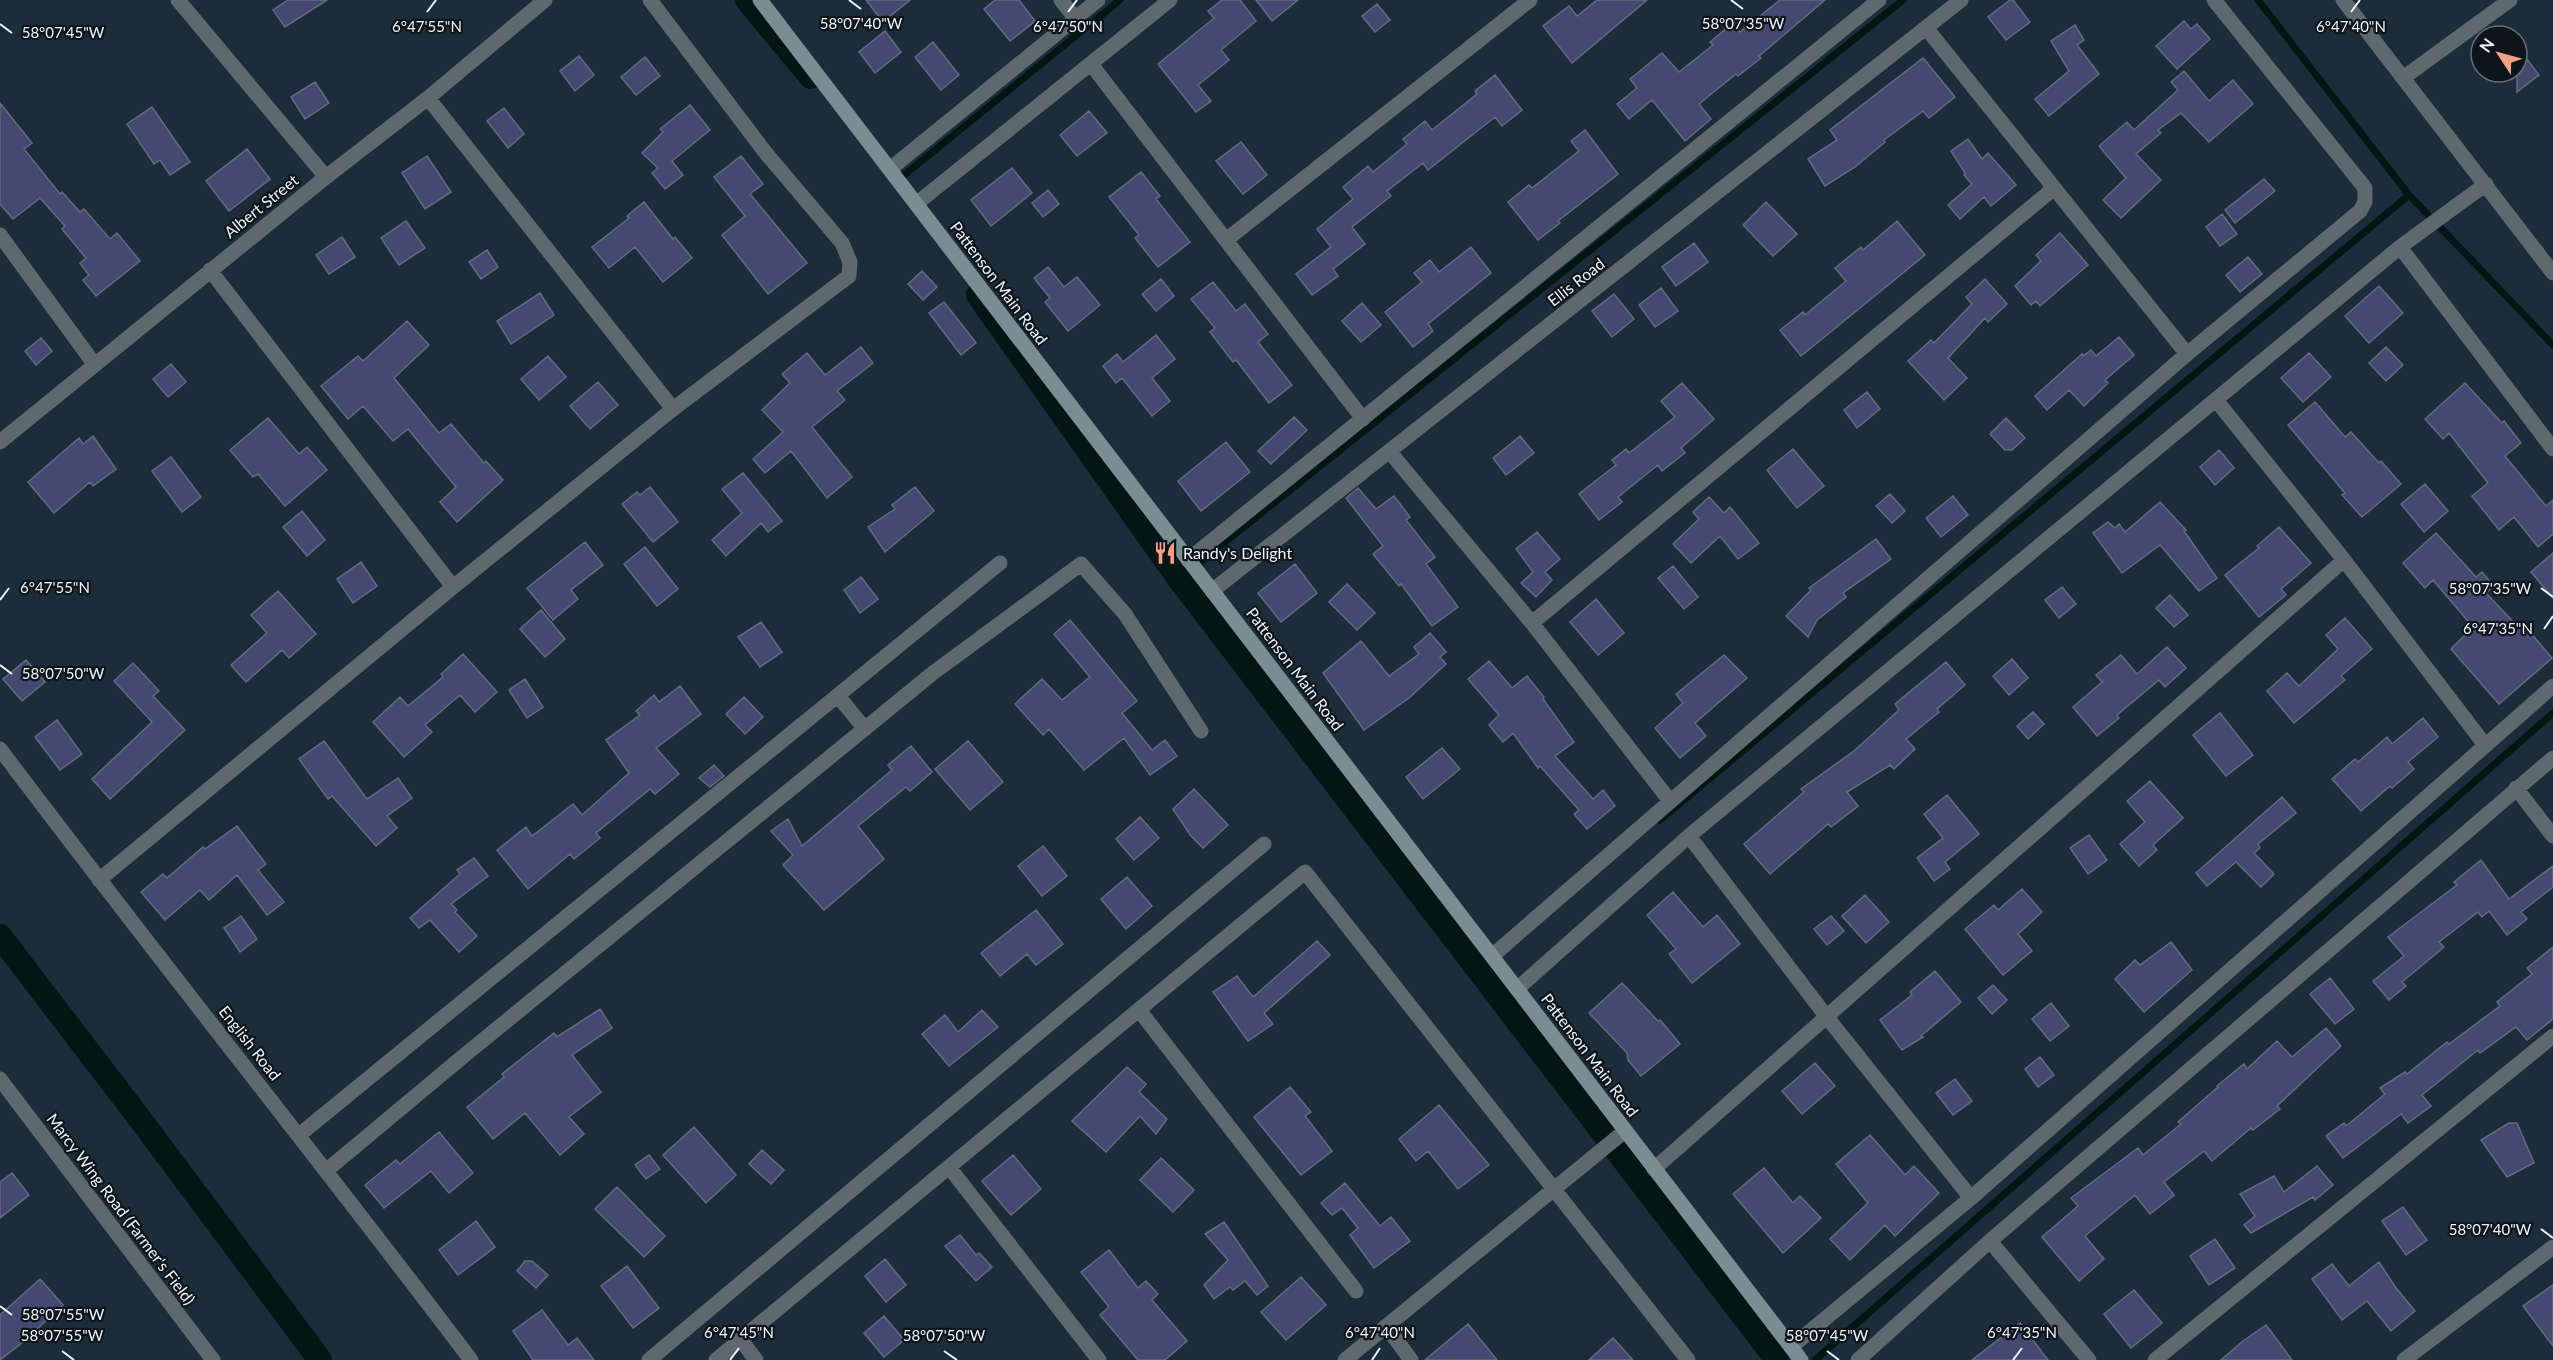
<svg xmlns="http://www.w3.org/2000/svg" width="2553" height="1360" font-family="Lato,sans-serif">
	<rect width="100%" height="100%" fill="#1c2c3a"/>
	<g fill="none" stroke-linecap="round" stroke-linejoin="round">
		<path stroke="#031614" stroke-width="7" d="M2258,0L2409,195L2553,345
			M898,180L1120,0
			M1179,579L1903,0
			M1660,820L2409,195
			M1480,971L1495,958
			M1815,1360L2553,713"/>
		<path stroke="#031614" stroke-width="24" d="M747,0L811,77
			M978,295L1179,579L1777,1360
			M0,936L140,1119L320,1360"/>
	</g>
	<path fill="#434971" stroke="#666a7f" stroke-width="1.5" d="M288,0H327L285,27L273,10Z
		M866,0H910L883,22Z
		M995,0H1019L1035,21L1010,41L984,9Z
		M1222,0H1240L1256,21L1221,50L1229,60L1198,85L1211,101L1196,112L1158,64L1214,18L1208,11Z
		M1256,0H1298L1272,21Z
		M1597,0H1647L1572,63L1543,26L1569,6L1577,16Z
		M1780,0H1825L1759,56L1761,58L1738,76L1736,74L1699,104L1711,119L1685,141L1652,100L1629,119L1617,104L1637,88L1630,79L1662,53L1679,72L1713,45L1710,42L1733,23L1740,32Z
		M2010,0H2013L2030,22L2006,40L1988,17Z
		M1377,4L1390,20L1375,32L1362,16Z
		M2184,21L2191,29L2197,24L2210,39L2177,69L2156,46Z
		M2075,25L2084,40L2077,45L2099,74L2049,116L2035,99L2069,71L2051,41Z
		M885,31L901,52L875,73L859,52Z
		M933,42L959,75L941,90L915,57Z
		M2517,46L2539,75L2517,92Z
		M579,56L594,75L575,91L560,71Z
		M645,57L660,76L636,95L621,77Z
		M1923,58L1955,97L1929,118L1923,111L1884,140L1885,142L1855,167L1825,186L1808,159L1837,140L1830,130Z
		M2184,71L2209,101L2233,80L2253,104L2209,142L2181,113L2158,130L2161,133L2136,154L2161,180L2121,218L2103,200L2126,178L2099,146L2127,122L2134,130L2178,90L2171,82Z
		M1495,75L1522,110L1502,126L1495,117L1428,170L1423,163L1387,191L1391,196L1352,227L1365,244L1333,269L1338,276L1312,295L1296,274L1331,247L1317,229L1353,199L1343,187L1368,166L1373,172L1407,144L1403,139L1425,121L1432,130L1477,94L1475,91Z
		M315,82L329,103L305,119L291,97Z
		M0,103L32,143L24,149L60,194L62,192L80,212L84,209L110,239L117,233L140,261L96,296L83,280L89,275L80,263L86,258L62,229L65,226L40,198L13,219L0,204Z
		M690,105L710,130L672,161L683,175L665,189L652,173L658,168L642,153L663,132L660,129Z
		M152,107L190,162L170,175L160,160L154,164L127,124Z
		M504,108L524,134L508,148L487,121Z
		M1089,111L1107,133L1077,156L1060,135Z
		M1585,130L1618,174L1558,221L1560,223L1538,240L1508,202L1529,185L1532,188L1579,151L1571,141Z
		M1968,139L1982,159L1988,153L2016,185L1991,206L1984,197L1960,219L1948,205L1972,184L1964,175L1965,173L1951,151Z
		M1241,142L1267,175L1243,194L1216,161Z
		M247,149L270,179L229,211L206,181Z
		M427,156L451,192L425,209L402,173Z
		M741,156L763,184L750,194L807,263L768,294L722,235L745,216L714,177Z
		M1012,168L1032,193L991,226L971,200Z
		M1141,172L1160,196L1156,199L1190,242L1158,267L1135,238L1139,235L1109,197Z
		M2264,179L2275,191L2235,223L2225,210Z
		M1048,190L1059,204L1043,217L1032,203Z
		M644,202L673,239L675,237L692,258L663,282L635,247L609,268L592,247L629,218L627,216Z
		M1766,202L1797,234L1773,256L1743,225Z
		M2222,214L2237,234L2220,246L2206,227Z
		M406,221L425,248L399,265L381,238Z
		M1897,221L1925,255L1801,356L1780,330L1803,312L1805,315L1846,281L1835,268L1861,247L1863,250Z
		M2060,233L2088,265L2040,306L2036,301L2031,305L2015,286L2041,261L2036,255Z
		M342,237L355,257L329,274L316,255Z
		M1694,243L1708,262L1676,286L1662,267Z
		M1471,247L1491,273L1428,324L1433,331L1413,347L1385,312L1422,282L1414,273L1430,260L1439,272Z
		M487,250L498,267L481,279L469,262Z
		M2248,257L2262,274L2240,292L2226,275Z
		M1048,267L1064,287L1077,277L1100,305L1068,331L1045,302L1050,298L1034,278Z
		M922,271L937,287L923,300L908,284Z
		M1161,279L1174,296L1156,311L1142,294Z
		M1985,279L2007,304L1988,322L1985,318L1948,358L1967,378L1944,400L1908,361L1931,340L1934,343L1972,304L1966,297Z
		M1213,282L1236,311L1245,304L1268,334L1258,342L1292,385L1269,403L1236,360L1233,362L1210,332L1215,328L1191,299Z
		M2379,286L2403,313L2369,343L2345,316Z
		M1661,288L1678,311L1655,327L1639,305Z
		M540,293L554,315L511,344L497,321Z
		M1614,294L1634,319L1612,337L1592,311Z
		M944,302L976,343L961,355L929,313Z
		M1362,303L1381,325L1361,342L1342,321Z
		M407,321L429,345L394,378L439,433L451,424L484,463L486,461L503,480L457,522L440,502L456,487L408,429L393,441L363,406L348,419L321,386L358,356L363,361Z
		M1156,335L1175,359L1152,378L1170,401L1152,416L1122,378L1116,383L1103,366L1117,354L1123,362Z
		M2119,337L2134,355L2105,380L2108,383L2084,406L2069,390L2047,410L2035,396L2082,354L2083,356L2091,350L2096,356Z
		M41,338L52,351L36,365L25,351Z
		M861,347L873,363L837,391L845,400L812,427L852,477L827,498L791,451L765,473L753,459L783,432L762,410L790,383L782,374L807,353L825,375Z
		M2386,347L2403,365L2386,381L2369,363Z
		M2309,353L2331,377L2303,402L2281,378Z
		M548,356L566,377L539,400L521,379Z
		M171,364L186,382L168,397L153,379Z
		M598,382L618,405L590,429L570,406Z
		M1682,383L1714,419L1681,448L1685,453L1662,471L1658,465L1618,497L1622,502L1599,520L1579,494L1616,465L1612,460L1626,449L1629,453L1675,417L1661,401Z
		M2465,383L2502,423L2504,421L2521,443L2505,456L2546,506L2553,500V534L2538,547L2514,517L2499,530L2472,496L2488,483L2449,433L2443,439L2425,419Z
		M1867,392L1880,409L1857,428L1844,410Z
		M2315,402L2345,437L2351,432L2379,463L2381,461L2401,484L2362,517L2342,495L2345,493L2288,425Z
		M1294,417L1307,430L1271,464L1258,451Z
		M268,418L299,454L307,447L327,470L285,506L258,474L253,477L230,450Z
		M2006,418L2025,438L2012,450H2005L1990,434Z
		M93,436L116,469L93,486L90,482L54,513L28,482L79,438L83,444Z
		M1520,436L1534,453L1506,475L1493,458Z
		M1226,442L1250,472L1201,511L1178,481Z
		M1793,449L1824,486L1797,508L1767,470Z
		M2219,450L2234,468L2215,485L2200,467Z
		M171,457L201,497L182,512L152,471Z
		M743,473L782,521L768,532L761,523L726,556L712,540L742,513L722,489Z
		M2425,484L2448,511L2424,532L2401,504Z
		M650,487L678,522L653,542L622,504L637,492L640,495Z
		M915,487L934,511L885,552L868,527L895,509L892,505Z
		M1358,488L1376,509L1394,496L1410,517L1406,520L1435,557L1426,564L1458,607L1432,626L1401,584L1399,586L1373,554L1383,546L1346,498Z
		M1890,494L1905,511L1892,523L1876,506Z
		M1953,496L1968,515L1941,537L1926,518Z
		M1709,497L1724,513L1730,507L1759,543L1738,559L1720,536L1691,563L1673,544L1699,519L1693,512Z
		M2160,502L2186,530L2184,531L2217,578L2199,591L2160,545L2122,573L2093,533L2108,522L2115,528L2119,524L2125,532Z
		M302,511L325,540L307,556L283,527Z
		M2279,527L2311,563L2281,589L2286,595L2259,617L2225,575L2259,548L2257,546Z
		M1537,532L1560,559L1545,572L1552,580L1536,597L1521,583L1533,572L1516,549Z
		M2436,533L2476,577L2482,572L2494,586L2486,593L2519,628L2523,624L2552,658L2499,704L2451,649L2473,627L2433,580L2425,588L2403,563Z
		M1876,539L1891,559L1843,593L1846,597L1817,620L1808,637L1786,616L1811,590L1809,588Z
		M585,542L603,565L571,590L578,599L553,620L527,588Z
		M645,547L678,589L657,606L624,564Z
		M2553,553V598L2531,572Z
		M361,562L377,586L353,603L337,579Z
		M1295,564L1317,593L1281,622L1258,593Z
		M1673,566L1698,597L1684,609L1658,578Z
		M861,577L878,599L860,613L844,590Z
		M1347,584L1375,613L1357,630L1329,602Z
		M2062,587L2076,604L2059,618L2045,600Z
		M278,591L316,634L289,658L282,650L246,682L231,665L267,633L251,615Z
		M2170,595L2188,615L2174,627L2156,608Z
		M1596,599L1624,633L1598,655L1570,622Z
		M541,610L565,639L545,657L520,629Z
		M2345,618L2372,649L2341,676L2345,680L2294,723L2267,691L2287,673L2299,686L2338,649L2326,635Z
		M1070,620L1137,701L1122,713L1152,750L1165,740L1177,756L1150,775L1124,738L1084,770L1049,729L1043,735L1015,704L1042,679L1062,700L1090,677L1054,634Z
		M761,622L782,652L760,667L738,637Z
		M1430,633L1446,652L1440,657L1446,664L1409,698L1364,730L1323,673L1361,641L1389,676L1419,654L1414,647Z
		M2167,647L2186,668L2165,687L2159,680L2117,715L2119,718L2097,736L2073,707L2102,682L2096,675L2121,655L2137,674Z
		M463,654L497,692L475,712L460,695L425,725L432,732L404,757L373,722L400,697L408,706L443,677L441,674Z
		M1724,655L1747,678L1695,723L1706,736L1680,758L1655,728L1683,703L1676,694Z
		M2012,659L2028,678L2009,695L1993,676Z
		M26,660L45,682L22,701L3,679Z
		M1489,661L1512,688L1527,676L1544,697L1543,699L1574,742L1555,756L1593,799L1603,790L1615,806L1587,829L1574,814L1579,810L1540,766L1538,768L1513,733L1503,742L1489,725L1499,715L1468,679Z
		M1946,662L1965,685L1937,709L1939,712L1906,739L1915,749L1894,769L1890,765L1847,792L1858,806L1831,827L1828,824L1770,874L1744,844L1804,792L1801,789L1854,751L1899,710L1895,704Z
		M133,663L159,691L153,696L185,730L110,799L92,779L152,722L114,681Z
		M525,679L543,707L527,718L509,690Z
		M680,686L701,714L656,748L679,774L655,794L650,789L596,833L600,838L574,859L570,854L528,889L497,850L526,827L532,836L573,804L582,815L629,773L606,740L640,715L636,711L654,695L659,702Z
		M744,697L763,717L745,734L726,714Z
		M2033,712L2044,724L2028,739L2017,726Z
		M2220,713L2253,755L2226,776L2193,735Z
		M2423,718L2438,737L2408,762L2414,769L2392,788L2390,786L2361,811L2332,779L2355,759L2358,762L2387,737L2392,744Z
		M57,720L82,754L60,770L35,737Z
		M324,741L367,799L398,778L412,798L387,816L397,828L376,846L332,796L328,799L299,759Z
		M968,741L1003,782L970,810L935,769Z
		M911,746L932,772L910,791L906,787L858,826L884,859L824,910L783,865L793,855L771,831L788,819L802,846L892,770L888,765Z
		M1442,748L1460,769L1423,799L1406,777Z
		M714,765L724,776L710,787L699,778Z
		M2150,781L2183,818L2153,845L2157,850L2139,866L2120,844L2145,822L2127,801Z
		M1194,789L1228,825L1203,848L1191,836L1173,809Z
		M1947,795L1979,834L1945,862L1950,869L1934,881L1917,858L1943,838L1924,814Z
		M2282,797L2296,813L2258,844L2260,848L2254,853L2274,874L2261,887L2236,862L2207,886L2196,873Z
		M1140,817L1159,838L1134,860L1116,839Z
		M237,826L266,864L258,870L284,902L267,915L237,875L209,900L200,890L165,920L141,892L163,874L167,878L203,847L205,849Z
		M2089,835L2107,860L2088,874L2070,848Z
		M1043,846L1067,876L1042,896L1018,866Z
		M474,858L488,876L451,904L457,910L455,912L477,936L459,952L430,920L419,928L410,918L460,874L457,870Z
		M2481,860L2509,899L2553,866V887L2521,912L2527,919L2507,935L2489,911L2482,917L2478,912L2439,942L2444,947L2402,982L2406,986L2389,1000L2373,981L2404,956L2388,937L2457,885L2454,882Z
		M1127,877L1152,906L1126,929L1101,899Z
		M2022,889L2042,912L2018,934L2032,951L2003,975L1965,929L1994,905L1998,910Z
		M1673,892L1703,927L1717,915L1740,944L1692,983L1669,954L1676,949L1647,915Z
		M1865,895L1889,922L1866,943L1842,916Z
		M1036,910L1063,944L1036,965L1027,954L1000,976L981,953Z
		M241,916L257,939L240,952L224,928Z
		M1831,916L1844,931L1827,945L1814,929Z
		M1317,941L1330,955L1264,1013L1273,1024L1248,1041L1213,992L1237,976L1253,997Z
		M2171,942L2192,970L2144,1012L2115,979L2135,960L2140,965Z
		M2553,947V1019L2527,1040L2516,1027L2480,1053L2478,1050L2422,1095L2431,1106L2408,1123L2401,1114L2343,1158L2326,1136L2344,1123L2346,1126L2385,1094L2380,1088L2405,1072L2407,1074L2447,1042L2449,1044L2500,1006L2497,1002L2532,974L2527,968Z
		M1935,971L1961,1002L1921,1036L1923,1037L1902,1050L1880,1020L1912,995L1910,992Z
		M2330,978L2354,1009L2335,1024L2310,994Z
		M1622,983L1658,1021L1660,1020L1680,1044L1641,1076L1628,1060L1627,1053L1589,1013Z
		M1993,985L2007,1000L1992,1014L1978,998Z
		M2051,1003L2069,1026L2050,1041L2032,1019Z
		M600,1009L612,1028L572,1055L601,1092L569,1117L584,1134L560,1155L525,1113L493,1139L467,1107L504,1077L502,1074L554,1033L557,1037Z
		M982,1010L998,1027L949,1066L922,1034L945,1015L958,1032Z
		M2326,1028L2341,1046L2277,1106L2280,1109L2253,1130L2251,1128L2212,1161L2204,1151L2164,1182L2174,1195L2150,1214L2135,1195L2085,1236L2104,1259L2079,1281L2042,1237L2078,1206L2071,1198L2138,1148L2143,1155L2181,1124L2178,1122L2218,1087L2217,1086L2244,1064L2247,1069L2277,1041L2292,1057Z
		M2040,1057L2054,1075L2038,1087L2025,1069Z
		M1815,1063L1835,1086L1802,1114L1782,1091Z
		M1127,1067L1146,1084L1139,1092L1167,1119L1156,1134L1140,1116L1106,1152L1072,1121Z
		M1955,1079L1972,1101L1953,1115L1936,1093Z
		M1290,1087L1311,1112L1305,1116L1332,1151L1301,1175L1254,1117Z
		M1439,1105L1489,1165L1458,1189L1428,1151L1416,1161L1399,1139Z
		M2509,1123H2517L2534,1163L2507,1177L2481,1140Z
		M694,1127L736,1175L706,1203L663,1155Z
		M439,1132L473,1173L449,1193L431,1171L384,1208L365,1185L396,1160L400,1164Z
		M1870,1135L1905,1175L1914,1166L1939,1193L1895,1236L1885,1225L1850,1260L1830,1239L1868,1203L1836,1164Z
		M762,1150L784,1170L771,1184L749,1164Z
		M649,1155L660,1169L646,1179L635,1165Z
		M1013,1155L1041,1189L1011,1215L982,1181Z
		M1161,1158L1194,1190L1173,1212L1140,1180Z
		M2317,1166L2333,1185L2315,1200L2313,1197L2251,1233L2244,1225L2255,1216L2240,1194L2274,1176L2284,1192Z
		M1764,1168L1793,1203L1800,1196L1821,1218L1783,1253L1733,1194Z
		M12,1173L29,1195L0,1218V1182Z
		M1345,1183L1380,1226L1391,1217L1410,1241L1374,1268L1350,1235L1358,1228L1342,1208L1332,1215L1321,1203Z
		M617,1187L665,1236L644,1257L595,1209Z
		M2403,1207L2427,1240L2406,1255L2382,1221Z
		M476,1221L495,1247L458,1275L439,1250Z
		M1224,1222L1268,1286L1257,1295L1245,1281L1233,1290L1230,1287L1214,1299L1204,1285L1228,1260L1205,1234Z
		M960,1235L976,1255L979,1253L992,1267L976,1281L945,1246Z
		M2215,1239L2235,1268L2209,1285L2190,1256Z
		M1109,1250L1138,1288L1146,1281L1158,1294L1152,1300L1187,1341L1165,1360H1138L1100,1315L1109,1307L1081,1272Z
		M885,1259L906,1285L886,1302L865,1276Z
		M525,1261H532L548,1275L536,1288L517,1271Z
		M2379,1262L2396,1288L2415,1311L2391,1331L2367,1301L2342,1320L2312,1279L2332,1264L2349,1286Z
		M627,1266L659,1308L633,1328L601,1286Z
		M1301,1277L1326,1305L1286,1340L1261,1312Z
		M40,1279L63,1305L22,1343L0,1360V1315Z
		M2553,1285V1346L2523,1306Z
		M2134,1290L2162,1323L2131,1348L2104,1314Z
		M542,1310L568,1345L577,1338L594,1360H533L513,1331Z
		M884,1316L904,1340L884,1357L864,1333Z
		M2020,1323L2048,1360H1972Z
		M1468,1324L1497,1360H1425Z
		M2266,1325L2292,1360H2221L2243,1341Z
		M1613,1338L1633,1360H1589Z"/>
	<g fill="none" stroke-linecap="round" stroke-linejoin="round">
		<path stroke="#5e696d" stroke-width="15" d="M178,0L326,177
			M1061,0L1075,18
			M2343,0L2553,273
			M1927,29L2187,354
			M1091,64L1363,419
			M2403,78L2510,0
			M428,98L673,409
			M890,169L1098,0
			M916,204L1170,0
			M0,235L95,365
			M1226,240L1530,0
			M2400,247L2553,449
			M210,270L453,587
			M2216,400L2344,560L2485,745
			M0,442L326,177L428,98L545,0
			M1389,451L1532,623L1670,801
			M1188,560L1879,0
			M1212,591L1961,0
			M1532,623L2053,189
			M838,696L865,729
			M0,749C155,955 316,1155 471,1360
			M2516,788L2553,836
			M1689,836L1826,1016L1971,1198
			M99,880L453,587L673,409L849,276L850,262L842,243L765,152L650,0
			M1492,956L2187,354L2360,211L2365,202V188L2214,0
			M1517,989L1689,836L2400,247L2486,184
			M1139,1010L1356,1291
			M0,1079L213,1360
			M299,1135L1000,563
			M949,1167L1099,1360
			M1654,1169L2344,560
			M327,1170L466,1054L933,673L1081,564L1125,614L1201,731
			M1990,1241L2089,1360
			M1386,1326L1411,1360
			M741,1340L756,1360
			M1791,1347L1971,1198L2553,686
			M649,1360L1264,844
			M716,1360L1305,872L1688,1360
			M1345,1360L1625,1131
			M1858,1360L1990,1241L2553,758
			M2155,1360L2553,1036
			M2404,1360L2553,1247"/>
		<path stroke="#7a8d92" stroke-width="15" d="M760,0L1801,1360"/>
	</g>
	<path fill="none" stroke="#eef6fd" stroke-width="2" d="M849,0L861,9M1731,0L1743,9M427,12L436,0M1068,12L1077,0M2351,12L2360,0M0,24L12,33M2541,588L2553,597M0,600L9,588M2544,629L2553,616M0,665L12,674M2541,1229L2553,1238M0,1306L12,1315M62,1351L74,1360M944,1351L957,1360M1827,1351L1839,1360M730,1360L739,1348M1372,1360L1380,1348M2013,1360L2022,1348"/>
	<defs>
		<g id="restaurant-bare" transform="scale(1.8)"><path d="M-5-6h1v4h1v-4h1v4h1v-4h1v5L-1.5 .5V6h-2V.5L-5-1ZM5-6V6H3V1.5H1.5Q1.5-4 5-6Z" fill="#f49f86" stroke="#0d141a" stroke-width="2.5" paint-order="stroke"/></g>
	</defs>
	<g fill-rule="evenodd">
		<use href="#restaurant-bare" x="1165" y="553"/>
	</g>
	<g text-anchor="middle" stroke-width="4.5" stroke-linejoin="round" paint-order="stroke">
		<g font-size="16" fill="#eef6fd" stroke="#0d141a">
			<text transform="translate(261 206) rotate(-39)" y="6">Albert Street</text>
			<text transform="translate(1576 282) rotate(-38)" y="6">Ellis Road</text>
			<text transform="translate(999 283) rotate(53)" y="6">Pattenson Main Road</text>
			<text transform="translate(1295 669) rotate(53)" y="6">Pattenson Main Road</text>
			<text transform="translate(250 1043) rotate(52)" y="6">English Road</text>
			<text transform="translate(1590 1055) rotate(53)" y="6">Pattenson Main Road</text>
			<text transform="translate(121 1209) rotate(53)" y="6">Marcy Wing Road (Farmer's Field)</text>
		</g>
		<g font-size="16" fill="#eef6fd" stroke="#0d141a" text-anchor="start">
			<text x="1183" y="559">Randy's Delight</text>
		</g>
	</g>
	<g font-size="15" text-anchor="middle" fill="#eef6fd" stroke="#0d141a" stroke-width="4.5" stroke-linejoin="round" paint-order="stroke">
		<text x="861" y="29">58°07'40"W</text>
		<text x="1743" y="29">58°07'35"W</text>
		<text x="427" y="32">6°47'55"N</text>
		<text x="1068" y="32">6°47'50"N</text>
		<text x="2351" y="32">6°47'40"N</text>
		<text x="63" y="38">58°07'45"W</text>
		<text x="55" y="593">6°47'55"N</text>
		<text x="2490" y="594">58°07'35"W</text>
		<text x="2498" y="634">6°47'35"N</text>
		<text x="63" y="679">58°07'50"W</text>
		<text x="2490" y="1235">58°07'40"W</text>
		<text x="63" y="1320">58°07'55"W</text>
		<text x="739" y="1338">6°47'45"N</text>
		<text x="1380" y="1338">6°47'40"N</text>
		<text x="2022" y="1338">6°47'35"N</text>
		<text x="62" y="1341">58°07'55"W</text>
		<text x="944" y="1341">58°07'50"W</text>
		<text x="1827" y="1341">58°07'45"W</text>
	</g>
	<g transform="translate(2499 54) rotate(306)"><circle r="28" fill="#0d141a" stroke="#676e75" stroke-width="1.5"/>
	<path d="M0-4.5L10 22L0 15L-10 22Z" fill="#f49f86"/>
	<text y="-9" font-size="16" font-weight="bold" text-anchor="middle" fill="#eef6fd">N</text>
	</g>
</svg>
